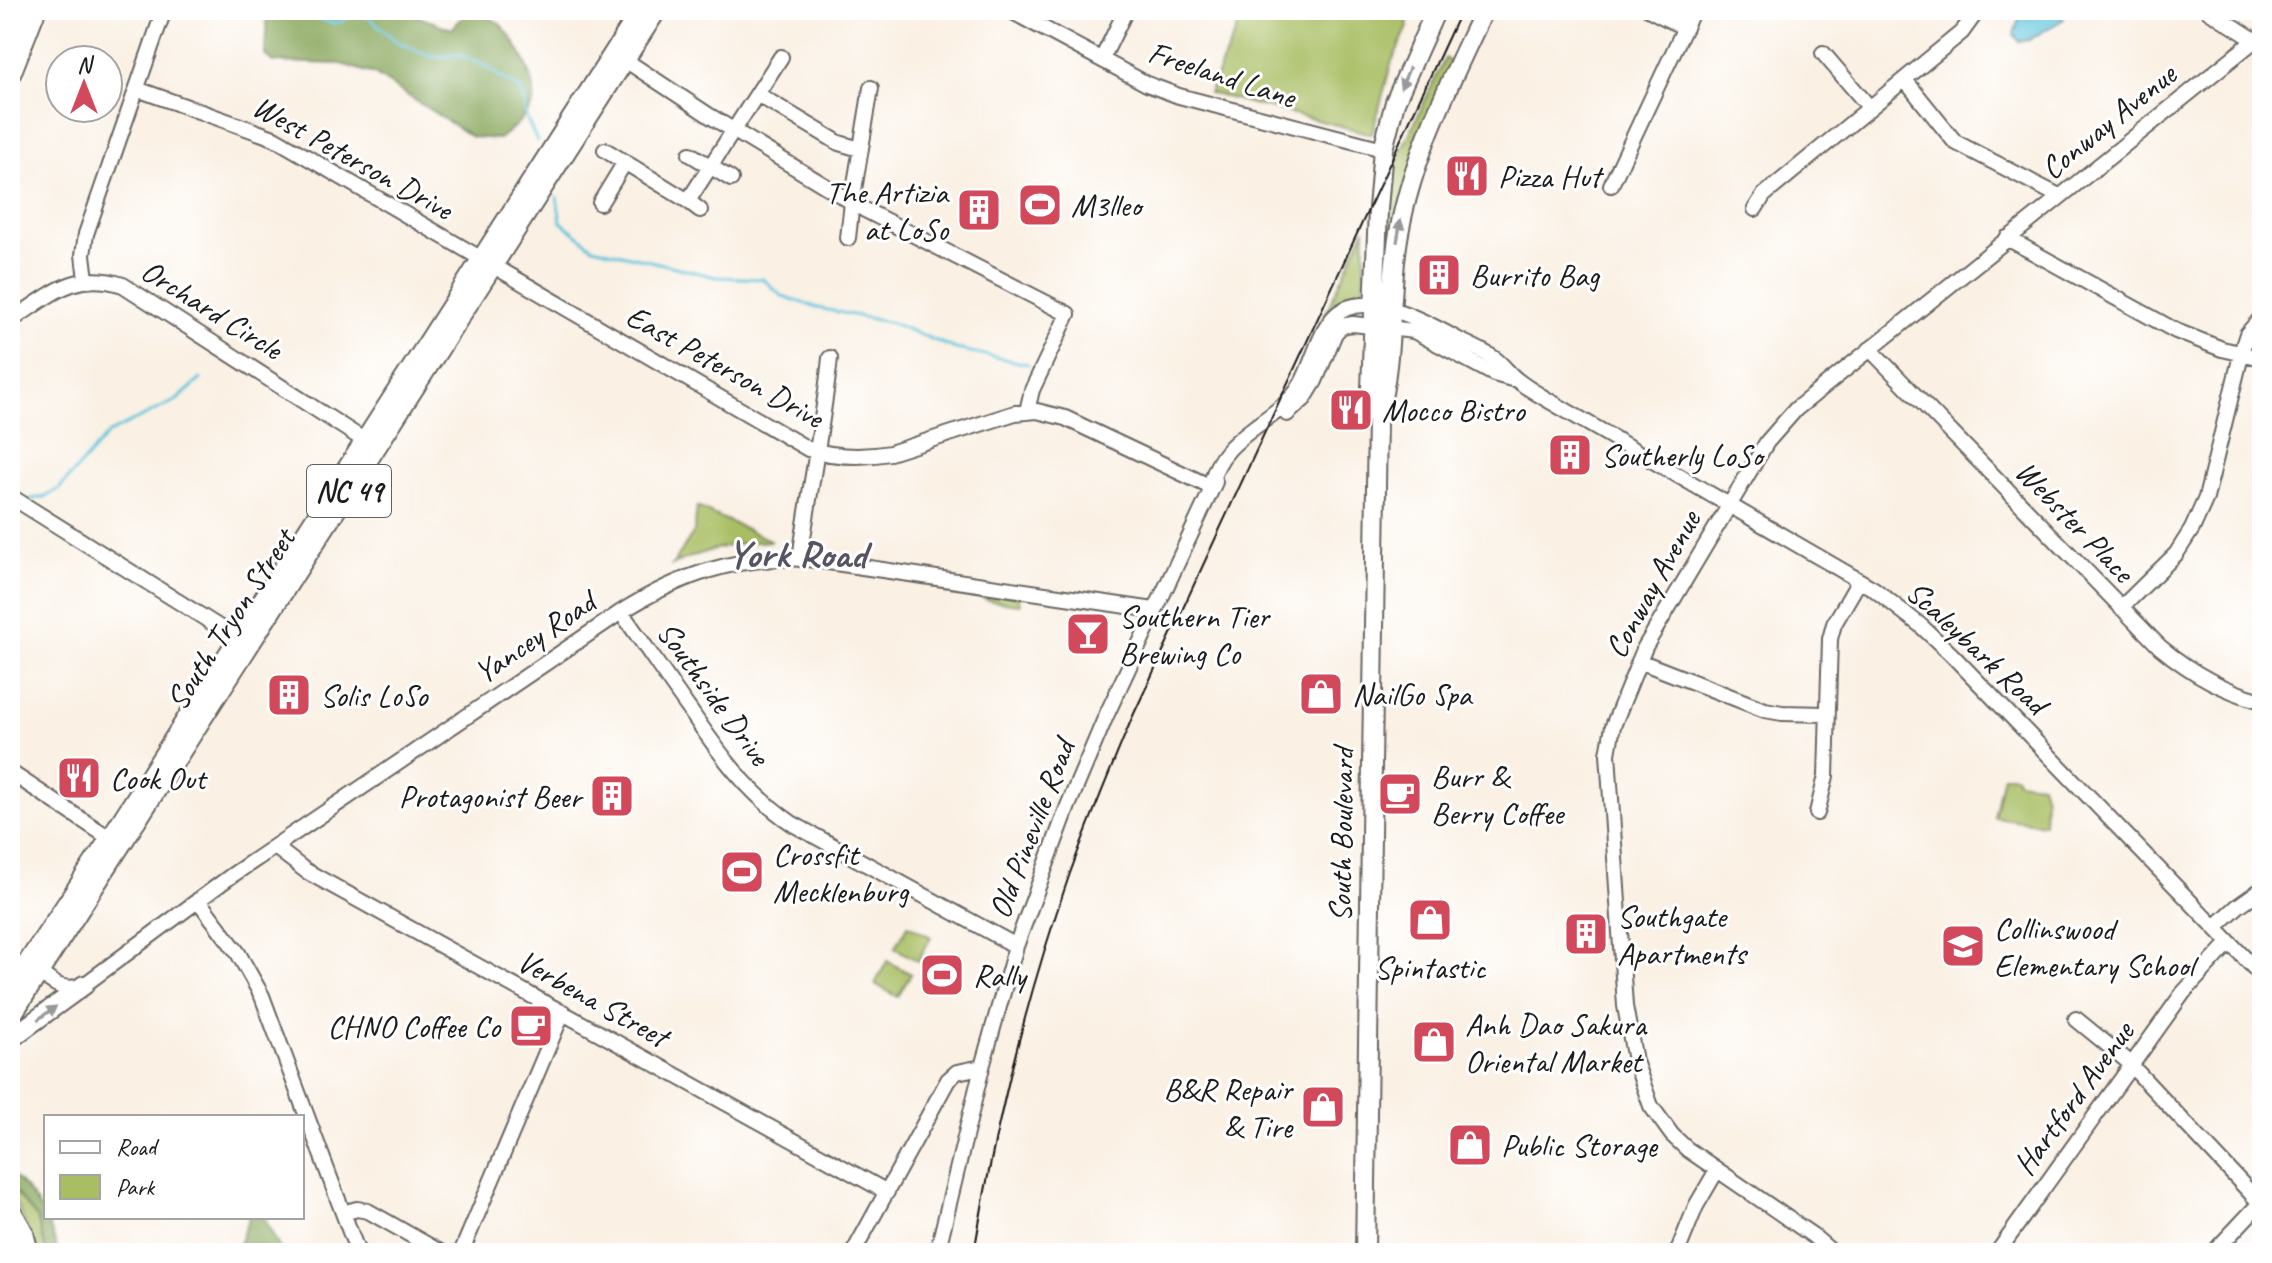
<svg xmlns="http://www.w3.org/2000/svg" width="2272" height="1263" font-family="Caveat,sans-serif">
	<rect width="100%" height="100%" fill="#fff"/>
	<filter id="ink" filterUnits="userSpaceOnUse"><feTurbulence type="fractalNoise" baseFrequency=".0125" numOctaves="2"/><feDisplacementMap in="SourceGraphic" scale="16" xChannelSelector="R" yChannelSelector="G"/><feConvolveMatrix kernelMatrix="1 2 1 2 8 2 1 2 1" color-interpolation-filters="sRGB"/></filter>
	<filter id="wash" filterUnits="userSpaceOnUse"><feTurbulence type="fractalNoise" baseFrequency=".006" numOctaves="4" result="noise"/><feDisplacementMap in="SourceGraphic" scale="32" xChannelSelector="R" yChannelSelector="G"/><feGaussianBlur stdDeviation="1.8" result="paint"/><feColorMatrix in="noise" values="0 0 0 0 0 0 0 0 0 0 0 0 0 0 0 0 0 1.4 0 .05"/><feComposite in="paint" operator="in"/></filter>
	<g filter="url(#wash)">
		<rect width="100%" height="100%" fill="#faf0e3"/>
		<path fill="#a9be63" stroke="#626d40" stroke-width="2" d="M1245,10L1406,11L1408,27L1392,61L1372,134L1209,93Z
			M1445,58L1450,62L1389,252H1385L1386,183Z
			M1365,228L1364,288H1362L1361,295L1308,351Z
			M697,507L772,541C736,542 704,550 672,565L694,532Z
			M977,590L1019,597L1020,604C1003,602 987,603 973,593Z
			M2003,775H2015L2017,781L2041,784L2045,797L2044,824L1994,817Z
			M908,925L931,937L918,961L895,948Z
			M887,961L911,974L898,997L875,984Z
			M10,1186L37,1218L47,1253H36L18,1207L10,1199Z"/>
		<path fill="#86a559" stroke="#51603a" stroke-width="2" d="M267,10L368,12L403,11L452,29L467,12C475,14 489,16 496,21C513,32 540,82 533,103C527,117 511,130 499,139L472,137L374,74L341,64L273,62L265,55Z
			M10,1174C33,1191 52,1225 58,1253H47L37,1218L10,1186Z
			M249,1217H264L282,1253H240L239,1244Z"/>
		<path fill="#5fc5dc" stroke="#3e707c" stroke-width="2" d="M2022,10H2059L2064,19L2029,40L2019,42L2014,34Z"/>
		<g fill="none" stroke-linecap="round" stroke-linejoin="round">
			<path stroke="#5fc5dc" stroke-width="3" d="M305,10C312,17 334,27 343,21C347,19 350,13 351,10
				M352,10L371,19L397,42L432,57L459,55L478,62L521,90L527,120L537,141
				M557,197L561,222L593,247L716,277L763,279L782,296L818,308L892,323L956,349L1028,364
				M31,499L45,497L59,489L109,433L177,400L201,379"/>
		</g>
	</g>
	<g filter="url(#ink)">
		<g fill="none" stroke-linecap="round" stroke-linejoin="round">
			<g stroke="#6a6662" stroke-width="18">
				<path id="minor" d="M611,10L640,27
					M1009,10L1147,84L1179,96L1383,149
					M1650,10L1685,28
					M2208,10L2261,44
					M1823,53L1870,108
					M619,56L710,116L865,210L1068,314L1032,390L1027,411
					M1102,59L1126,10
					M1905,80L1955,142L2059,196
					M137,89L274,138L808,449C835,457 862,458 890,453L1015,413L1037,411L1065,418L1211,487
					M757,94L839,143L860,149
					M605,150L688,201
					M690,154L731,179
					M1611,185L1693,10
					M600,203L625,162
					M1755,209L1764,195L1962,32L1978,10
					M700,210L688,201L781,57
					M848,238L852,202L871,88
					M2007,238L2176,331L2222,349L2262,358
					M86,279L83,255L86,234L164,10
					M10,321C50,296 73,269 123,285L373,446
					M1870,349L2160,647C2190,672 2223,691 2262,701
					M1287,414L1304,399L1315,381L1335,333L1342,326L1353,324L1414,331L1494,374L1512,379
					M1211,487C1216,443 1262,427 1290,399C1312,377 1313,342 1333,318C1361,285 1428,323 1457,339C1469,345 1484,351 1495,359C1503,365 1509,374 1517,380C1528,389 1541,396 1553,403L1874,589L1920,625L1951,654L2262,976
					M10,496L238,639
					M800,559C809,491 823,426 830,358
					M2121,608L2176,554L2192,529L2206,498L2244,343L2247,334L2262,317
					M621,612C644,644 666,677 689,709C719,753 748,794 793,824L1016,946
					M1639,661L1765,710L1782,713L1826,714
					M10,772L117,843
					M1817,813L1826,776L1830,639L1834,624L1859,581
					M275,847L306,871L887,1192
					M198,900L238,953L262,996L358,1253
					M2215,927L2238,906L2262,889
					M32,966C49,980 61,994 84,985L231,876L621,612C679,575 738,555 808,559L1154,610
					M2076,1019L2125,1059L2262,1205
					M343,1213L357,1209L368,1211L442,1253
					M461,1253L563,1012
					M853,1253L948,1080L957,1072L982,1067
					M937,1253L982,1067L1016,946L1068,806L1106,716L1215,482
					M1677,1253L1696,1206L1717,1170
					M1833,1253L1812,1235L1687,1149L1672,1135L1651,1106L1635,1061L1625,1006L1608,754L1613,726L1645,647L1767,442L1796,409L2255,40
					M1997,1253L2183,993L2229,943
					M2213,1253L2260,1203"/>
			</g>
			<g stroke="#6a6662" stroke-width="22">
				<path id="major" d="M1378,415C1394,356 1388,293 1399,233C1413,154 1451,81 1484,10
					M10,989L110,838L641,10
					M10,1018L657,10
					M10,1039L84,985
					M1365,1253L1377,418L1371,389L1378,209L1383,149L1395,102L1436,10"/>
			</g>
			<g stroke="#6a6662" stroke-width="24">
				<path id="highway" d="M10,74L35,10
					M10,1210L23,1233L28,1253"/>
			</g>
			<use href="#minor" stroke="#fff" stroke-width="14"/>
			<use href="#major" stroke="#fff" stroke-width="18"/>
			<use href="#highway" stroke="#fff" stroke-width="20"/>
			<path stroke="#1c1c1c" stroke-width="2" d="M974,1253C995,1125 1026,999 1069,876C1088,823 1110,771 1132,718L1461,10"/>
		</g>
		<defs><path id="oneway-solid" d="M-6-.8H1V-3.2L6.5 0L1 3.2V.8H-6Z" transform="scale(2)"/></defs>
		<g fill="#999">
			<use href="#oneway-solid" transform="translate(1405 78) rotate(113)"/>
			<use href="#oneway-solid" transform="translate(1399 231) rotate(-80)"/>
			<use href="#oneway-solid" transform="translate(47 1013) rotate(-36)"/>
		</g>
	</g>
	<defs>
		<g id="restaurant-square" transform="scale(2.3)"><rect x="-9" y="-9" width="18" height="18" rx="4" fill="#d1495b" stroke="#fff"/><path d="M-5-6h1v4h1v-4h1v4h1v-4h1v5L-1.5 .5V6h-2V.5L-5-1ZM5-6V6H3V1.5H1.5Q1.5-4 5-6Z" fill="#fff"/></g>
		<g id="stadium-square" transform="scale(2.3)"><rect x="-9" y="-9" width="18" height="18" rx="4" fill="#d1495b" stroke="#fff"/><path d="M0-5a6.5 5 0 1 0 0 10a6.5 5 0 1 0 0-10ZM-3.5-1.8h7v3.6h-7Z" fill="#fff"/></g>
		<g id="building-square" transform="scale(2.3)"><rect x="-9" y="-9" width="18" height="18" rx="4" fill="#d1495b" stroke="#fff"/><path d="M-4-6H4V6H1V3H-1V6H-4ZM-2.5-4.3h1.7v1.8h-1.7ZM.8-4.3h1.7v1.8H.8ZM-2.5-1h1.7V.8h-1.7ZM.8-1h1.7V.8H.8Z" fill="#fff"/></g>
		<g id="bar-square" transform="scale(2.3)"><rect x="-9" y="-9" width="18" height="18" rx="4" fill="#d1495b" stroke="#fff"/><path d="M-6-5H6L.8 .8V4.5H3.5V6h-7V4.5H-.8V.8Z" fill="#fff"/></g>
		<g id="shop-square" transform="scale(2.3)"><rect x="-9" y="-9" width="18" height="18" rx="4" fill="#d1495b" stroke="#fff"/><path d="M-5-2.5h2.3a2.7 3.5 0 0 1 5.4 0H5L5.5 6h-11ZM-1.5-2.5h3a1.5 2.3 0 0 0-3 0Z" fill="#fff"/></g>
		<g id="cafe-square" transform="scale(2.3)"><rect x="-9" y="-9" width="18" height="18" rx="4" fill="#d1495b" stroke="#fff"/><path d="M-5.5-4.5H6V0H3Q3 3.5 0 3.5H-2.5Q-5.5 3.5-5.5 0ZM3-3.2v2h1.7v-2ZM-6 4.5H4V6H-6Z" fill="#fff"/></g>
		<g id="school-square" transform="scale(2.3)"><rect x="-9" y="-9" width="18" height="18" rx="4" fill="#d1495b" stroke="#fff"/><path d="M0-5L7-2L0 1L-7-2ZM-4 1L0 2.5L4 1V4Q0 6-4 4Z" fill="#fff"/></g>
	</defs>
	<g fill-rule="evenodd">
		<use href="#restaurant-square" x="1467" y="176"/>
		<use href="#stadium-square" x="1040" y="205"/>
		<use href="#building-square" x="979" y="210"/>
		<use href="#building-square" x="1439" y="275"/>
		<use href="#restaurant-square" x="1351" y="410"/>
		<use href="#building-square" x="1570" y="455"/>
		<use href="#bar-square" x="1088" y="634"/>
		<use href="#shop-square" x="1321" y="694"/>
		<use href="#building-square" x="289" y="695"/>
		<use href="#restaurant-square" x="79" y="778"/>
		<use href="#cafe-square" x="1400" y="794"/>
		<use href="#building-square" x="612" y="796"/>
		<use href="#stadium-square" x="742" y="872"/>
		<use href="#shop-square" x="1430" y="920"/>
		<use href="#building-square" x="1586" y="934"/>
		<use href="#school-square" x="1963" y="946"/>
		<use href="#stadium-square" x="942" y="975"/>
		<use href="#cafe-square" x="531" y="1026"/>
		<use href="#shop-square" x="1434" y="1042"/>
		<use href="#shop-square" x="1323" y="1107"/>
		<use href="#shop-square" x="1470" y="1145"/>
	</g>
	<g text-anchor="middle" stroke-width="6" stroke-linejoin="round" paint-order="stroke">
		<rect fill="#fff" stroke="#606060" stroke-width="2" x="307" y="465" width="84" height="52" rx="6"/>
		<g font-size="30" font-weight="bold" fill="#1c1c1c">
			<text x="349" y="501">NC 49</text>
		</g>
		<g font-size="32" fill="#1c1c1c" stroke="#fff">
			<text transform="translate(1222 74) rotate(18)" y="11">Freeland Lane</text>
			<text transform="translate(2108 121) rotate(-39)" y="11">Conway Avenue</text>
			<text transform="translate(353 157) rotate(29)" y="11">West Peterson Drive</text>
			<text transform="translate(212 309) rotate(32)" y="11">Orchard Circle</text>
			<text transform="translate(725 366) rotate(29)" y="11">East Peterson Drive</text>
			<text transform="translate(2075 521) rotate(46)" y="11">Webster Place</text>
			<text transform="translate(1652 584) rotate(-61)" y="11">Conway Avenue</text>
			<text transform="translate(230 619) rotate(-57)" y="11">South Tryon Street</text>
			<text transform="translate(534 637) rotate(-34)" y="11">Yancey Road</text>
			<text transform="translate(1977 647) rotate(43)" y="11">Scaleybark Road</text>
			<text transform="translate(714 693) rotate(54)" y="11">Southside Drive</text>
			<text transform="translate(1031 829) rotate(-69)" y="11">Old Pineville Road</text>
			<text transform="translate(1341 835) rotate(-89)" y="11">South Boulevard</text>
			<text transform="translate(593 998) rotate(29)" y="11">Verbena Street</text>
			<text transform="translate(2073 1098) rotate(-54)" y="11">Hartford Avenue</text>
		</g>
		<g font-size="32" fill="#1c1c1c" stroke="#fff" text-anchor="start">
			<text x="1498" y="187">Pizza Hut</text>
			<text x="948" y="203" text-anchor="end">The Artizia<tspan x="948" dy="37">at LoSo</tspan></text>
			<text x="1071" y="216">M3lleo</text>
			<text x="1470" y="286">Burrito Bag</text>
			<text x="1382" y="421">Mocco Bistro</text>
			<text x="1601" y="466">Southerly LoSo</text>
			<text x="1119" y="627">Southern Tier<tspan x="1119" dy="37">Brewing Co</tspan></text>
			<text x="1352" y="705">NailGo Spa</text>
			<text x="320" y="706">Solis LoSo</text>
			<text x="1431" y="787">Burr &amp;<tspan x="1431" dy="37">Berry Coffee</tspan></text>
			<text x="110" y="789">Cook Out</text>
			<text x="581" y="807" text-anchor="end">Protagonist Beer</text>
			<text x="773" y="865">Crossfit<tspan x="773" dy="37">Mecklenburg</tspan></text>
			<text x="1617" y="927">Southgate<tspan x="1617" dy="37">Apartments</tspan></text>
			<text x="1994" y="939">Collinswood<tspan x="1994" dy="37">Elementary School</tspan></text>
			<text x="1430" y="978" text-anchor="middle">Spintastic</text>
			<text x="973" y="986">Rally</text>
			<text x="1465" y="1035">Anh Dao Sakura<tspan x="1465" dy="37">Oriental Market</tspan></text>
			<text x="500" y="1037" text-anchor="end">CHNO Coffee Co</text>
			<text x="1292" y="1100" text-anchor="end">B&amp;R Repair<tspan x="1292" dy="37">&amp; Tire</tspan></text>
			<text x="1501" y="1156">Public Storage</text>
		</g>
		<g font-size="40" font-weight="bold" fill="#565463" stroke="#fff">
			<text x="797" y="567">York Road</text>
		</g>
	</g>
	<rect width="2272" height="1263" fill="none" stroke="#fff" stroke-width="40"/>
	<rect x="44" y="1115" width="260" height="104" fill="#ffffff" stroke="#a4a4a4" stroke-width="2"/>
	<rect x="60" y="1141" width="40" height="12" fill="#ffffff" stroke="#a4a4a4" stroke-width="2"/>
	<text x="116" y="1155" font-size="24" fill="#1c1c1c">Road</text>
	<rect x="60" y="1175" width="40" height="24" fill="#a9be63" stroke="#a4a4a4" stroke-width="2"/>
	<text x="116" y="1195" font-size="24" fill="#1c1c1c">Park</text>
	<g transform="translate(84 84)"><circle r="38" fill="#ffffff" stroke="#a4a4a4" stroke-width="2"/>
	<path d="M0-6L14 30L0 20L-14 30Z" fill="#d1495b"/>
	<text y="-12" font-size="22" font-weight="bold" text-anchor="middle" fill="#1c1c1c">N</text>
	</g>
</svg>
